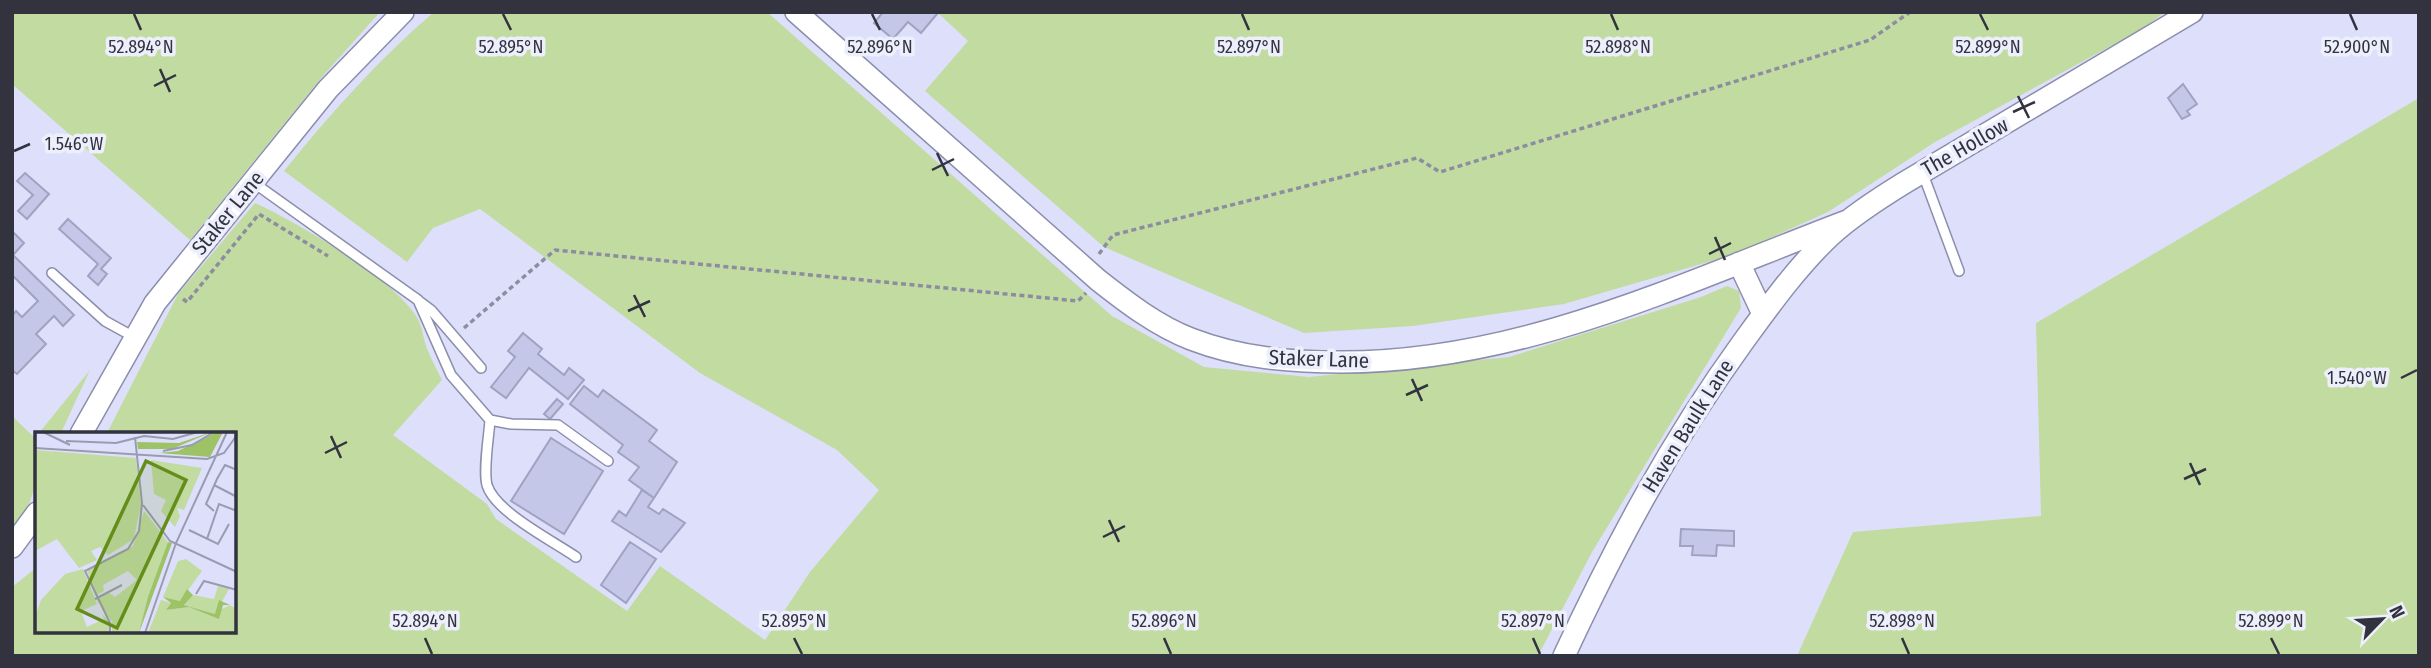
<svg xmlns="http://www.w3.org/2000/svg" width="2431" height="668" font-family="'Fira Sans Condensed',sans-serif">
	<rect width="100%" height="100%" fill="#dee0fb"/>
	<path fill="#c1dba1" d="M12,12H380L322,77L190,240L12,84Z
		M434,12H767L1112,316L1204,367L1309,377L1509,357L1701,297L1727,286L1739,291L1741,308L1592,552L1538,656H12V587L37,567V631H234V434L107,433L178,294L255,203C297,222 392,278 416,316C423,326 423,340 428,351C432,361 437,370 442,380L393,435L487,504L496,519L627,611L660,566L765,640L810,572L879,490L837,450L700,373L480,209L433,228L407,262L284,171C330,114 378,60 434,12Z
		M937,12H2165L2142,29L1935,142L1828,212L1732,255L1564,304L1413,326L1304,333L1104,247L925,91L968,41Z
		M2419,98V656H1797L1853,532L2041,516L2036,323Z
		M90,370L61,433H39Z
		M12,416L35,438L37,436C37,469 39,503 12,528Z"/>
	<path fill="#c4c7e7" stroke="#9fa2c1" stroke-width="2" d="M883,12H935L937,14L921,33L908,22L893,39L874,23Z
		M2183,84L2197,104L2187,111L2190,115L2182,119L2168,98Z
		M25,173L49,194L27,219L18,211L33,195L17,181Z
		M68,219L111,258L101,269L107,274L98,285L88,276L98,264L59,229Z
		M12,231L24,243L13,255L74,315L63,326L54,316L36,334L46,344L17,374L12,370V316L16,311L22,317L38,301L12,275Z
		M523,333L542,349L538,354L564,375L569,368L584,380L568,399L529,368L506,398L491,387L515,357L508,351Z
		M584,386L598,397L603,390L657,430L649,441L677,462L654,498L629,480L639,467L618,452L623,445L570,404Z
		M557,399L563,404L550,419L544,414Z
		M551,438L603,471L564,534L511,501Z
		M642,490L654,498L648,507L659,514L663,509L685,523L661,552L612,521L619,511L626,516Z
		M1681,529L1734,531V546L1717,545L1716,556L1692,555L1693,546H1680Z
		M630,542L656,559L626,603L601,585Z"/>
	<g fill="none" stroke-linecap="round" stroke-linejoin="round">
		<g stroke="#8b8eac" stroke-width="12">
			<path id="service" d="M1923,174L1959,271
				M254,183L418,300L451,375L490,420L511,424L558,425L608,461
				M52,273L105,321L134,337
				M419,301L431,310L481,368
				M490,420C489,436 483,470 487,485C495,512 553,541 576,557"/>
		</g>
		<g stroke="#8b8eac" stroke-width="24">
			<path id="tertiary" d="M796,12L1098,280C1126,302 1157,326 1191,339C1240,358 1290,362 1342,362C1522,362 1683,283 1847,221
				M1739,263L1763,314
				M81,434L155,303L328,89L403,12
				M12,547L37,513
				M1564,656C1615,546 1671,441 1743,342C1770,305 1797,267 1831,235C1853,215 1878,199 1904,183L2192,12"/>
		</g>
		<path stroke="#8c8da1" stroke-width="3.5" stroke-dasharray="5 3.5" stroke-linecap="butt" d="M1099,254L1113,235L1417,158L1440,172L1870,40L1910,12
			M183,299L187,302L259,214L328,256
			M464,328L555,250L1078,301L1086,293"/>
		<use href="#service" stroke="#fff" stroke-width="9"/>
		<use href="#tertiary" stroke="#fff" stroke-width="21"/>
	</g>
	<path fill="none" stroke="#32333f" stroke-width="2.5" d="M134,14L141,30M503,14L511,30M872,14L880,30M1242,14L1249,30M1611,14L1618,30M1980,14L1988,30M2350,14L2357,30M160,69L170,92M154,86L176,75M2018,96L2029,118M2013,112L2035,102M14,151L30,144M937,153L948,176M932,170L954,159M1715,237L1725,260M1709,254L1731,243M634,295L645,317M628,311L650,301M2401,378L2417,370M1412,379L1422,401M1406,395L1428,385M331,436L341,458M325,453L347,442M2190,463L2200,485M2184,479L2206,469M1109,520L1119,542M1103,537L1125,526M425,638L432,654M794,638L802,654M1164,638L1171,654M1533,638L1540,654M1902,638L1909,654M2271,638L2279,654"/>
	<g text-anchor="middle" stroke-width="7" stroke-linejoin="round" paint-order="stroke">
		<g font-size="21" fill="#32333f" stroke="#edeffc">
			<text transform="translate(1965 147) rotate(-30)" y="7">The Hollow</text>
			<text transform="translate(228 213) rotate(-51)" y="7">Staker Lane</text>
			<text transform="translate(1319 359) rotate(2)" y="7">Staker Lane</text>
			<text transform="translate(1688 426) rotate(-58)" y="7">Haven Baulk Lane</text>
		</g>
	</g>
	<g transform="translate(35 432)">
		<rect width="201" height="201" fill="#dee0fb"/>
		<path d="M0,18L101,26L106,72L99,107L73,123L65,115L56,119L62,128L44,136L22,107L0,119ZM116,28L167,36L149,78L142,76L145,84L140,95L126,79L131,68L119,62ZM109,79L133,110L104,201H77V190L61,167L73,160L80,165L102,148L93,139L68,153L69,159L60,164L52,138L98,114ZM151,127L167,139L145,169L128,165L143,129ZM48,137L62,172L46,179L52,195L69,187L67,182L74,190V201H2L0,185L6,168L30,142ZM183,154L194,157L180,182L149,173L158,163L179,167ZM126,168L136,171L131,178L154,175L175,183L195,173L201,177V201H113Z" fill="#c1dba1"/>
		<path d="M177,0L137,17H103L102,10L144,11ZM182,0H188L175,25L124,21L143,19ZM133,110L137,111L104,201L113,165ZM152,157L158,163L149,173L180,182L184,168L195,173H188L184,187L154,175L131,178L136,171L128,165L145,169Z" fill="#9dc366"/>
		<path fill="none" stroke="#999bb0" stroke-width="2" d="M8,0L35,13M31,9L81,11L109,4L138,7L163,0M0,16L172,27L189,21L202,3M128,19L157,13L179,0M179,53L202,65M108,73L135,109L202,140M179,79L171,72L182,47L190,33L202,38M154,98L183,112L194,92M172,107L184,72L202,79M161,162L169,149L202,158M60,167L87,153M75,201V191L50,139L93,117L104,99L107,71L100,5M110,201L141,111L192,0"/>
		<path fill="#658d19" fill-opacity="0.15" stroke="#658d19" stroke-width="3.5" d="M111,29L151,48L82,196L42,177Z"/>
		<rect width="201" height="201" fill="none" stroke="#32333f" stroke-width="3.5"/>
	</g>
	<g font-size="18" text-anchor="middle" fill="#32333f" stroke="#edeffc" stroke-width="7" stroke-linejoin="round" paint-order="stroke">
		<text x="141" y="53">52.894°N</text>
		<text x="511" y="53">52.895°N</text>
		<text x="880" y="53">52.896°N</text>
		<text x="1249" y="53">52.897°N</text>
		<text x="1618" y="53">52.898°N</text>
		<text x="1988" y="53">52.899°N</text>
		<text x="2357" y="53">52.900°N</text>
		<text x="74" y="150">1.546°W</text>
		<text x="2357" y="384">1.540°W</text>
		<text x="425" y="627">52.894°N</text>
		<text x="794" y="627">52.895°N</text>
		<text x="1164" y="627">52.896°N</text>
		<text x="1533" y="627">52.897°N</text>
		<text x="1902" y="627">52.898°N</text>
		<text x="2271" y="627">52.899°N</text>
	</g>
	<rect width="2431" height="668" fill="none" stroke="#32333f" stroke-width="28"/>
	<g transform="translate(2382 619) rotate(65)" stroke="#edeffc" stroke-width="5" paint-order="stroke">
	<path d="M0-5L12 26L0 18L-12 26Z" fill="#32333f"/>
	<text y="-10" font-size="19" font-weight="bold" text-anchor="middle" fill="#32333f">N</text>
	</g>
</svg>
